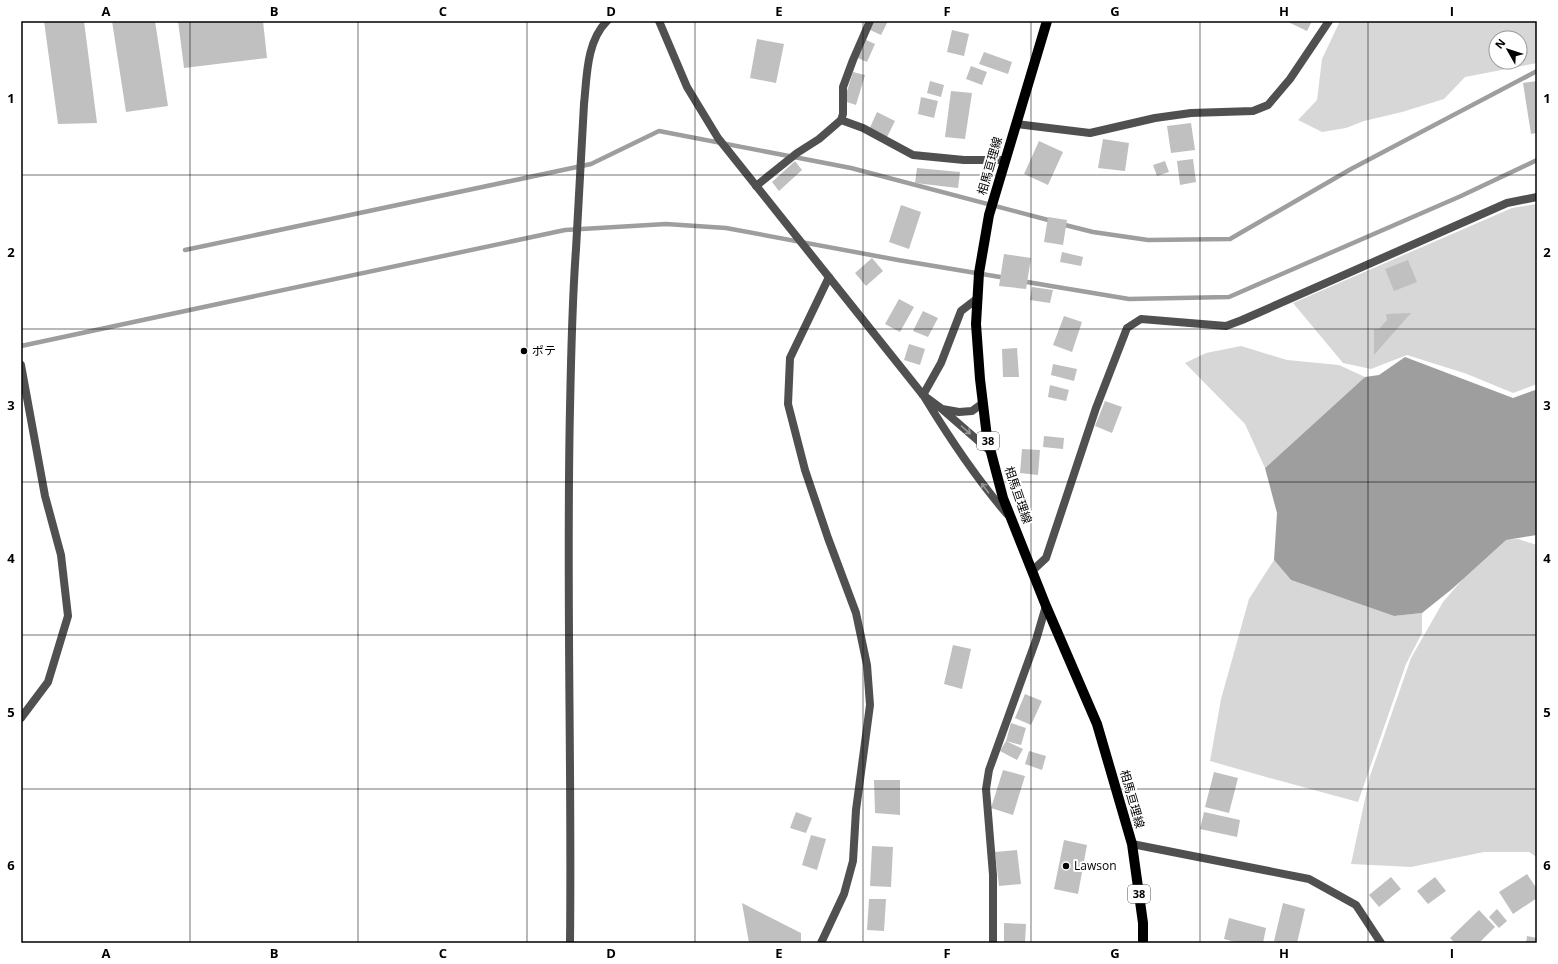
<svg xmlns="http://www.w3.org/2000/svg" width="1558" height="964" font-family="'Open Sans','Noto Sans JP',sans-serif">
	<rect width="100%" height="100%" fill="#fff"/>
	<path fill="#d7d7d7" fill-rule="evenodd" d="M1340,21H1537V63L1465,77L1444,99L1402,112L1364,121L1346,128L1322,132L1298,120L1317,100L1322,59ZM1496,38H1520V62H1496Z
		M1537,204V384L1513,393L1467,374L1407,355L1371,369L1343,363L1293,303L1512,208Z
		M1241,346L1287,360L1339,365L1365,377L1265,468L1245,424L1185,363L1206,353Z
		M1518,539L1537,545V857L1529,852H1484L1411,867L1351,864L1370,776L1411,658L1443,602L1496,540Z
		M1274,560L1291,580L1394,616L1422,613V633L1406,664L1358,802L1266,777L1210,761L1221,699L1249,599Z"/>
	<path fill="#9e9e9e" d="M1405,357L1513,398L1535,390L1537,391V535L1506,540L1452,589L1422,613L1394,616L1291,580L1274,560L1277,513L1265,468L1365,377L1379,375Z"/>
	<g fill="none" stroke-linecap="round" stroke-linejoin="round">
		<path stroke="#9e9e9e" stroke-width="4.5" d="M1061,224L1093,232L1148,240L1230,239L1351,169L1537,71
			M185,250L591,164L659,131L851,168L1052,221
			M1021,281L1129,299L1229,297L1461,196L1537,160
			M21,346L565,230L666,224L726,228L898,260L1006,278"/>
	</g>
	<path fill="#c0c0c0" d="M44,21H84L97,123L58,124Z
		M112,21H155L168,106L126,112Z
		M178,21H263L267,58L184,68Z
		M872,21H888L881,35L868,29Z
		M1289,21H1312L1307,31L1288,22Z
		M952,30L969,34L964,56L947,52Z
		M757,39L784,44L776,83L750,78Z
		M866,40L875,44L867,62L858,58Z
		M984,52L1012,62L1008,74L979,64Z
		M971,66L987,72L982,85L966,79Z
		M853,72L865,75L856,105L844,101Z
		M930,81L944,85L941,97L927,93Z
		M1537,81V133L1531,134L1523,83Z
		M951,91L972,93L965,139L945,137Z
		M921,97L938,101L934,118L918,114Z
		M877,112L895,121L885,141L868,132Z
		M1191,123L1195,150L1171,153L1167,126Z
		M1103,139L1129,143L1125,171L1098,168Z
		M1039,141L1063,152L1048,185L1024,174Z
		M1193,159L1196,182L1180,185L1177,161Z
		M795,161L802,170L779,191L772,182Z
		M1165,161L1169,172L1157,176L1153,165Z
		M917,168L960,172L958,188L915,183Z
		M901,205L921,212L909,249L889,242Z
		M1048,217L1067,220L1063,245L1044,242Z
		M1062,252L1083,257L1081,266L1060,262Z
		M1004,254L1031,258L1026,289L999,286Z
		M872,258L883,271L866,286L855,273Z
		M1408,260L1417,282L1394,291L1385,269Z
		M1032,287L1053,290L1050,303L1030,300Z
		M899,299L914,307L900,332L885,324Z
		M923,311L938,318L928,337L913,331Z
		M1411,313L1374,355V329H1379L1387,320L1386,314Z
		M1064,316L1082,322L1072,352L1053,345Z
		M909,344L925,349L920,365L904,360Z
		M1017,348L1019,377H1003L1002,349Z
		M1053,364L1077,369L1074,381L1051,375Z
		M1050,385L1069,390L1066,401L1048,397Z
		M1105,401L1122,407L1112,433L1095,426Z
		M1044,436L1064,438L1063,449L1043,447Z
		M1022,449L1040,450L1038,475L1020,473Z
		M953,645L971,649L962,689L944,684Z
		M1025,694L1042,701L1031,725L1015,718Z
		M1011,723L1026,728L1021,745L1006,741Z
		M1006,741L1023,749L1017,760L1000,751Z
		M1029,751L1046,756L1042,770L1025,764Z
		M1003,770L1025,776L1013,815L991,808Z
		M1214,772L1238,778L1229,813L1205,807Z
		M874,780H900V815L875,813Z
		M796,812L812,818L806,833L790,828Z
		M1204,812L1240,820L1237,837L1200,829Z
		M811,835L826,839L817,870L802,865Z
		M1064,840L1087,845L1078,894L1054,889Z
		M872,846L893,847L891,887L870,886Z
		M1017,850L1021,884L999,886L995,852Z
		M1527,874L1537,889V898L1513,914L1499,892Z
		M1391,877L1401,889L1379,907L1369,895Z
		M1435,877L1446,891L1428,904L1417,891Z
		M869,899H886L884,931L867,930Z
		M742,903L801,933V943H749Z
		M1283,903L1305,909L1297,943H1282L1274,941Z
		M1497,909L1507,921L1499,928L1489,917Z
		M1479,910L1495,927L1479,943H1455L1450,938Z
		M1229,918L1266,928L1263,943H1239L1224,939Z
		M1004,923L1026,924L1025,943H1004Z
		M1527,936L1537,938V943H1526Z"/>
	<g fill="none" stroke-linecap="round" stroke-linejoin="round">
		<path stroke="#505050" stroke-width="8" d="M841,120L863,128L913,155L964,160H1006
			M1016,124L1090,133L1155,118L1191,113L1253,111L1268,105L1290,79L1329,21
			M756,186L797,153L819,139L841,120L843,114V87L853,60L870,21
			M576,249L584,104
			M923,395L941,363L961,311L978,298
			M1032,571L1046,558L1096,408L1127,328L1141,319L1226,326L1242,320L1507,203L1537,197
			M21,718L48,682L68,616L61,555L45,496L21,365
			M821,943L844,894L853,861L856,810L870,705L867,665L856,613L828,538L805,470L788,404L790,358L829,277
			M993,943V875L986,789L989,770L1036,640L1046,606"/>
		<path stroke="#505050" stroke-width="8" d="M659,21L687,87L718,138L923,395L942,409L959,412L972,411L983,403
			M584,104C587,77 586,42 607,21
			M925,398C950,439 976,478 1007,514
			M943,410L990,451
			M1132,844L1309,879L1356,905L1381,943
			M570,943C572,765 566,587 570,409C571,356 572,303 576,249"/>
		<path stroke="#000" stroke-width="10" d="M1047,21L989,215L979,273L976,324L980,379L987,437L1003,498L1046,606L1097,724L1132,844L1143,923V943"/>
	</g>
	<defs><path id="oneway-shaft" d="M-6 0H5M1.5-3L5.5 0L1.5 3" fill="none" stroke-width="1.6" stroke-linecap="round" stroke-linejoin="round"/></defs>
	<g stroke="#969696">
		<use href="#oneway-shaft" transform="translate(966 430) rotate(41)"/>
		<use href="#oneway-shaft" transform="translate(985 488) rotate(-127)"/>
	</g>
	<path fill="none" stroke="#000" stroke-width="1" stroke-opacity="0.55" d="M190,21V943M358,21V943M527,21V943M695,21V943M863,21V943M1031,21V943M1200,21V943M1368,21V943M21,175H1537M21,329H1537M21,482H1537M21,635H1537M21,789H1537"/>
	<g fill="#000" stroke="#fff" stroke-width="1.5">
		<circle cx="524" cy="351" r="4"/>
		<circle cx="1066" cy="866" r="4"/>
	</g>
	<g text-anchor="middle" stroke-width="4" stroke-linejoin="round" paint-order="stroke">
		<g fill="#fff" stroke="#4c4c4c" stroke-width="1">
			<rect x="977" y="432" width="22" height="18" rx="3"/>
			<rect x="1128" y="885" width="22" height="18" rx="3"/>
		</g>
		<g font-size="11" font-weight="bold" fill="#000">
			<text x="988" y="445">38</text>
			<text x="1139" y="898">38</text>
		</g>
		<g font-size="12" fill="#000" stroke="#fff">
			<text transform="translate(990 166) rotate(-74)" y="4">相馬亘理線</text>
			<text transform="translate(1018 495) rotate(71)" y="4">相馬亘理線</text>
			<text transform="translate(1132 799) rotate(74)" y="4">相馬亘理線</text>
		</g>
		<g font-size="12" fill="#000" stroke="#fff" text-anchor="start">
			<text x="532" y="355">ポテ</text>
			<text x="1074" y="870">Lawson</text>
		</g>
	</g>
	<rect width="1558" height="964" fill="none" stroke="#ffffff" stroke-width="44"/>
	<g transform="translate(1508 50) rotate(309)"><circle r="19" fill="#ffffff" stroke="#999999"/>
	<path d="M0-3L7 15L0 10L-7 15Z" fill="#000000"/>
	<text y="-6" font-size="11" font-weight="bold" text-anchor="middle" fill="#000000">N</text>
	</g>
	<rect x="22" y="22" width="1514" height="920" fill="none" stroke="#000" stroke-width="1.5"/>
	<g font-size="13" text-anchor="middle" font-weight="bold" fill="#000">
		<text x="106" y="16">A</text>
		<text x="274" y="16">B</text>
		<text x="443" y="16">C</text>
		<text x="611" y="16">D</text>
		<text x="779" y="16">E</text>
		<text x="947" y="16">F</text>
		<text x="1115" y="16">G</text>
		<text x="1284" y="16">H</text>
		<text x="1452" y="16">I</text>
		<text x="11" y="103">1</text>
		<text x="1547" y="103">1</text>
		<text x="11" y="257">2</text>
		<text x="1547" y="257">2</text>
		<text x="11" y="410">3</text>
		<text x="1547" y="410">3</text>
		<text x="11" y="563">4</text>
		<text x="1547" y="563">4</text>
		<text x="11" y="717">5</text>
		<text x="1547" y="717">5</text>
		<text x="11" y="870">6</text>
		<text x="1547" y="870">6</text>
		<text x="106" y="958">A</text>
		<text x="274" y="958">B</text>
		<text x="443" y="958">C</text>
		<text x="611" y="958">D</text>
		<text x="779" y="958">E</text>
		<text x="947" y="958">F</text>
		<text x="1115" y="958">G</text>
		<text x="1284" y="958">H</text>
		<text x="1452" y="958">I</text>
	</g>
</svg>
